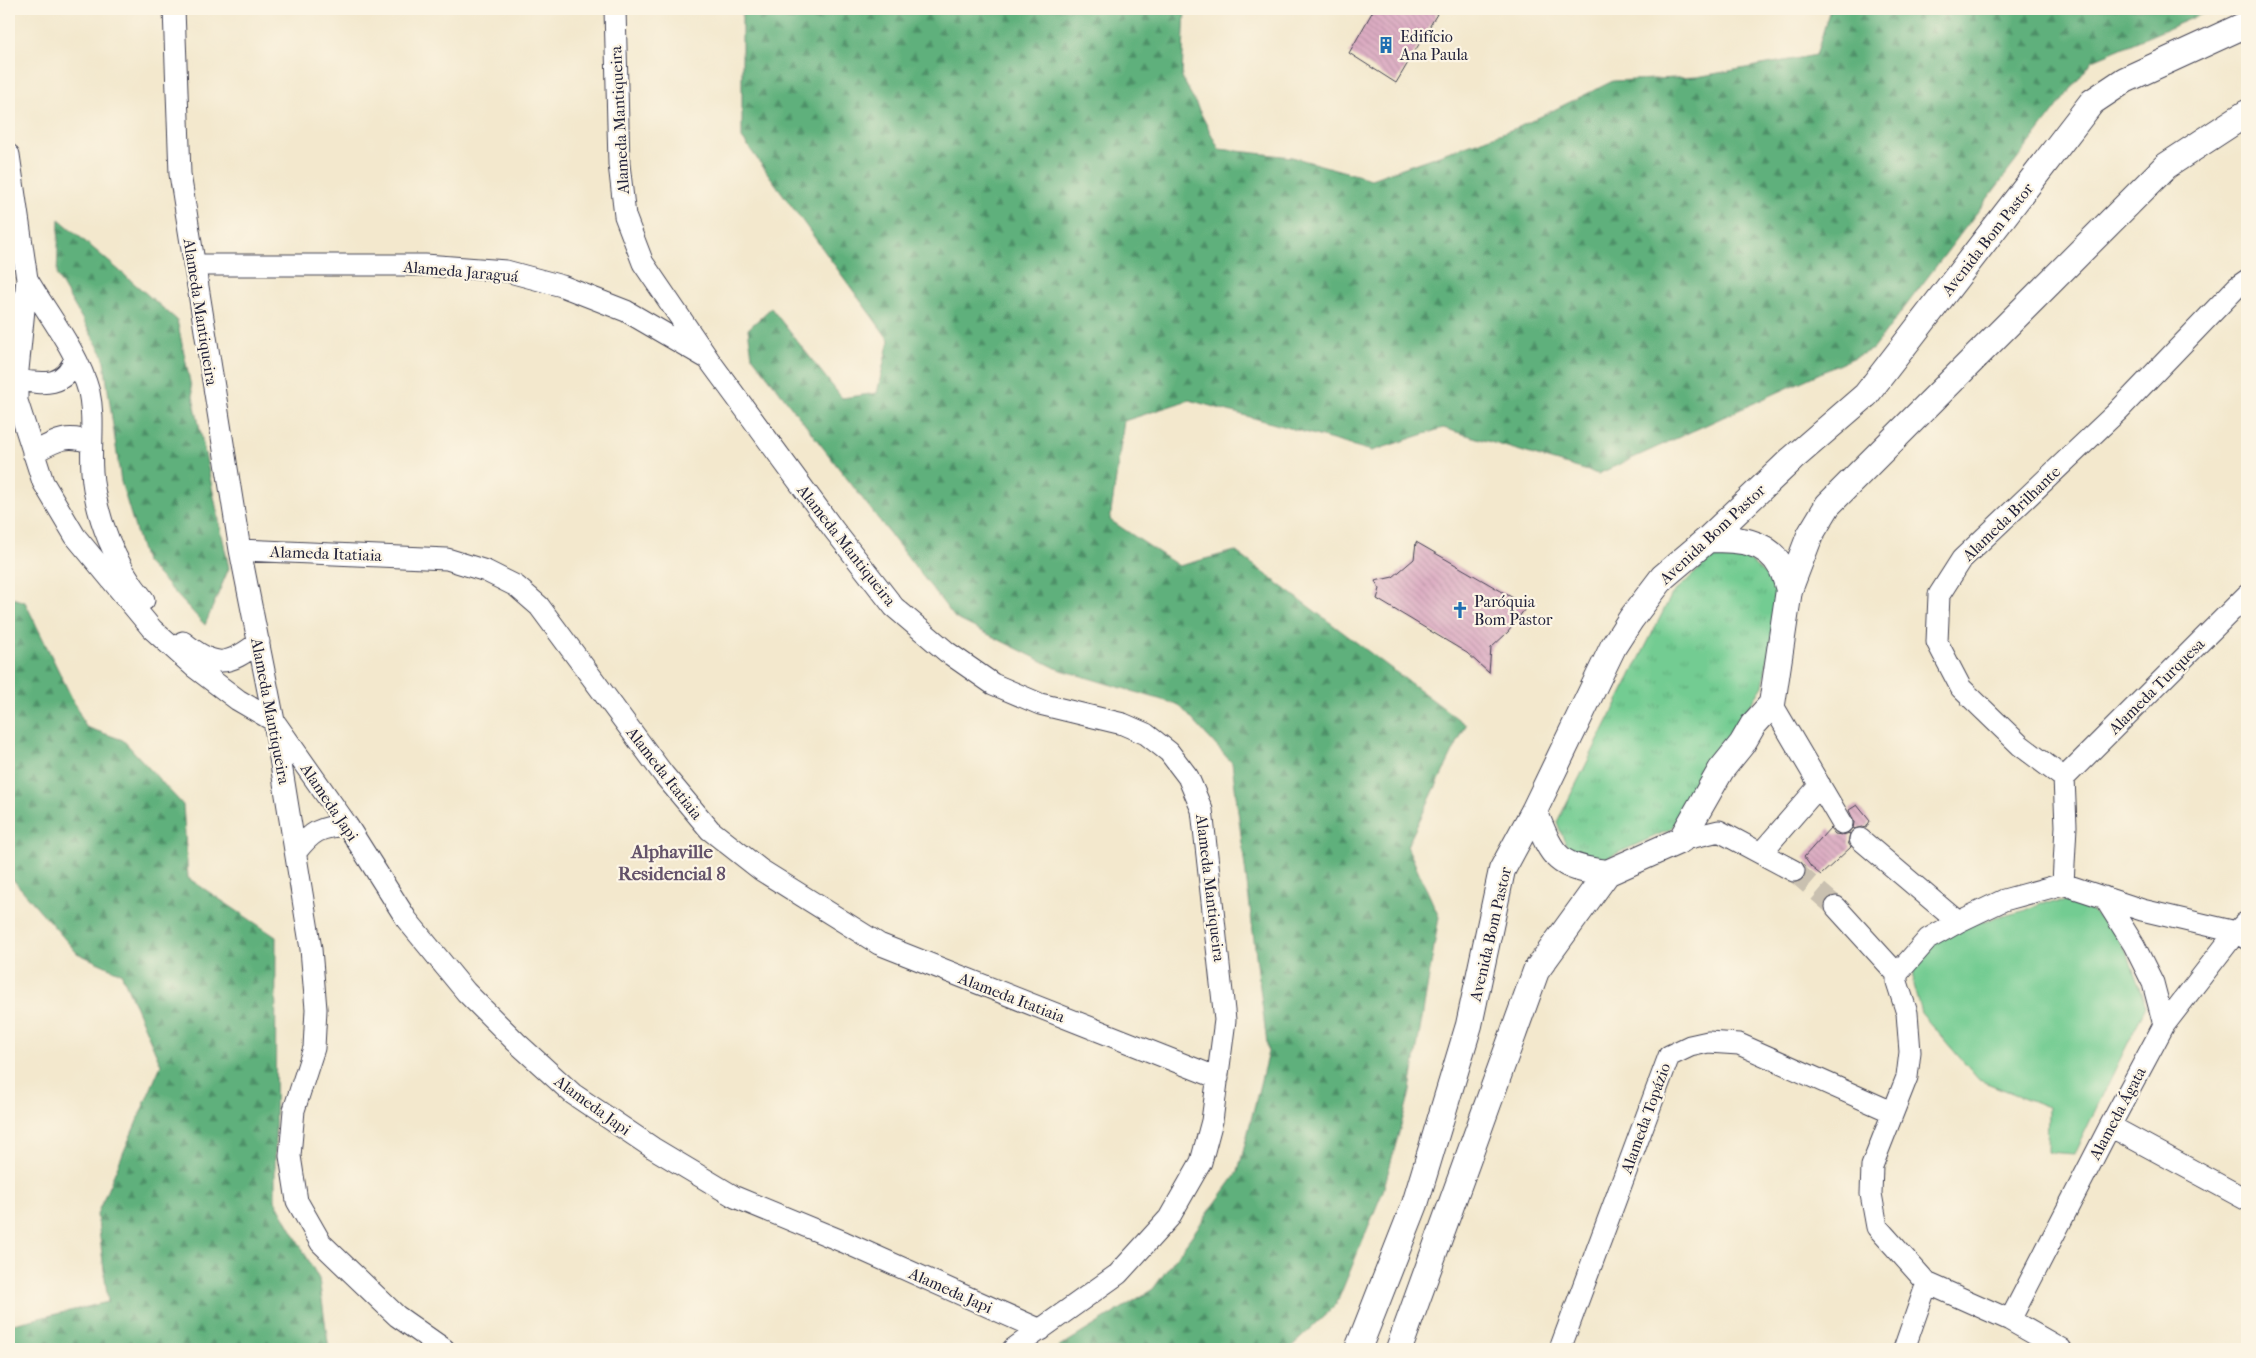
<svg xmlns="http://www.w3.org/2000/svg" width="2256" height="1358" font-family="'IM FELL French Canon',serif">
	<defs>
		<pattern id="grass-tufts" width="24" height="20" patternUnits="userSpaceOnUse" patternTransform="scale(1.25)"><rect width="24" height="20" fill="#73cc92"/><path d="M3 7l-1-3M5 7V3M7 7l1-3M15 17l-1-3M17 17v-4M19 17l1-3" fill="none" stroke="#63af7f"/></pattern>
		<pattern id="forest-firs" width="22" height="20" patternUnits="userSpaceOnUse" patternTransform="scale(1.25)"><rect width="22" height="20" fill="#5eb07c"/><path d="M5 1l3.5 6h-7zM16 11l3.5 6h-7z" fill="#4d8f67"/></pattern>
		<pattern id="building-back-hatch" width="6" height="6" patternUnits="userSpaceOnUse" patternTransform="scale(1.25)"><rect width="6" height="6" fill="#dcacc2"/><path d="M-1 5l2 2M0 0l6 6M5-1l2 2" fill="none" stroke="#bc94a8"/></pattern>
	</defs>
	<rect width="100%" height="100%" fill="#fcf5e5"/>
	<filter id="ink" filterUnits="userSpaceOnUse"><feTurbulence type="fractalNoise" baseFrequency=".02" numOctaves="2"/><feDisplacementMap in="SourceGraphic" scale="10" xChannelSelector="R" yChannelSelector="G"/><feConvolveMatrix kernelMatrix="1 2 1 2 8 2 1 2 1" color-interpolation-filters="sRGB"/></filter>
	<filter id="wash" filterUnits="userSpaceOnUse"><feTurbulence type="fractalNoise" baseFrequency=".0096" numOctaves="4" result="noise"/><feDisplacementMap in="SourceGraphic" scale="20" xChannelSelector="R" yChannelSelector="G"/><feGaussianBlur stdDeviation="1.12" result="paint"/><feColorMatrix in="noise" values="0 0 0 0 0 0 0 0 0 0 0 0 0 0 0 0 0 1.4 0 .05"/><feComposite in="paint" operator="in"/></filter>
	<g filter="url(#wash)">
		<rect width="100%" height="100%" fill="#f3e8cd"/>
		<path fill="url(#grass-tufts)" stroke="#4a7766" d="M1720,550L1749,560L1780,587L1763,686L1671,829L1593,864C1570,852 1565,846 1557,822L1672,594Z"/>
		<path fill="url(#forest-firs)" stroke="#40695c" d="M742,9H1185L1182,77L1219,149L1292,157L1371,179L1519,127L1613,81L1697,77L1816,55L1830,9H2214L2093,60L1873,349L1598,474L1443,428L1372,451L1189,400L1124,421L1110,520L1179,566L1235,551L1466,725L1407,846L1439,917L1409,1096L1383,1191L1336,1305L1289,1349H1056L1153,1289L1238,1172L1268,1052L1232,763L1179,705L1058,669L955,618L752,356L748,329L771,308L842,398L877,393L889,340L742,138Z
			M59,219L177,320L229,568L205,625L145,561L121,482L103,355L57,276Z
			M9,597L25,602L86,727L123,740L183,805L188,878L276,937L275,1200L319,1279L329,1349H9V1325L108,1302L97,1214L161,1065L121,973L77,953L9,875Z"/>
		<path fill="#73cc92" stroke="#4a7766" d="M2066,902L2092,911L2114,932L2128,955L2146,1006L2074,1154L2047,1152L2048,1107L1979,1080L1921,1013L1913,985L1915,961L1929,943L1968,925L2023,911L2041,903Z"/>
		<g id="blocks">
			<path fill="url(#building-back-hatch)" d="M1374,9H1428L1437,14L1396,83L1349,53Z
				M1416,542L1527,606L1508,632L1491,648L1489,673L1467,653L1377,599L1380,589L1375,581L1393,577L1414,559Z
				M1857,805L1870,821L1866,828L1862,827L1853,829L1854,822L1849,810Z
				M1830,828L1835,834L1842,835L1850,833L1848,843L1851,847L1821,875L1811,867L1804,857Z"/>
		</g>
	</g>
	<g filter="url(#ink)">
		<use href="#blocks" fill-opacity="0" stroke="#414051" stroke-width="1"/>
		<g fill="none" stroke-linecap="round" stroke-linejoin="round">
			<path stroke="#c9c0b0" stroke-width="21" stroke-dasharray="21 11" stroke-linecap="butt" d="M1794,871L1836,907"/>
			<g stroke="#414051" stroke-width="23">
				<path id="minor" d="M174,9L180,174L240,550L274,721L311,949L316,1009L314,1048L294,1110L290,1156L297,1201L321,1243L397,1316L444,1349
					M615,9L619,164L625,216L643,263L709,360L834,530L894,607L947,652L993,684L1040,704L1123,724L1146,734L1169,752L1188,777L1202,810L1225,1020L1212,1121L1201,1162L1169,1218L1118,1274L1013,1349
					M9,155L27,279L17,380V401L43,482L75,536L152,629L193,666L238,700L274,721L347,825L407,920L466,992L516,1042L573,1094L653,1148L735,1197L844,1242L1041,1330
					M194,265H425L506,271L562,286L626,311L705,357
					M27,279C48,315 78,352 89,392C95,419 90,445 92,472C95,516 116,566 144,600
					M17,380C43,384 65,388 75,358
					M33,453C55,441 67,433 91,443
					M240,550L447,559L486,571L516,586L539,606L664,775L710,830L761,870L879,944L1218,1078
					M183,642C215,668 227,667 259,642
					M1772,704L1842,823
					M2064,778L2247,595
					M1860,839L1958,922
					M1681,840L1719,831L1794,871
					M296,852C312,831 320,827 347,825
					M1761,853L1820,785
					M2063,884L2066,826L2064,778L2020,745L1961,688L1937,642L1939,595L1962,559L2117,412L2237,287L2247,280
					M2104,897L2134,945L2153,983L2164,1025
					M1836,907L1897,974
					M2110,1126L2247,1200
					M2010,1320L2110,1126L2164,1025L2236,932L2245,923
					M1560,1349L1669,1056L1690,1046L1708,1042L1739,1044L1892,1112
					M1904,1349L1927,1283
					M2061,1349L2010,1320L1927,1283L1877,1227L1871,1194L1872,1166L1907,1077L1910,1052L1907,1013L1897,982V974L1928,939L1958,922L2004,900L2063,884L2142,910L2236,932L2247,939"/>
			</g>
			<g stroke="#414051" stroke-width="28">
				<path id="tertiary" d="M1708,539C1736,539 1766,539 1781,567C1785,574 1787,583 1789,590
					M1534,811C1553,857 1555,867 1607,873
					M1358,1349L1415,1204L1469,1025L1502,870L1534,811L1613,647L1631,619L1663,577L1708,539L1792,459L1866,395L2092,102L2125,80L2247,24
					M1399,1349L1536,971L1607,873L1681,840L1721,770L1742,744L1753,725L1772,704L1789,590L1810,535L1828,505L2166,166L2247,113"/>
			</g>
			<use href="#minor" stroke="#fff" stroke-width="21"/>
			<use href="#tertiary" stroke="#fff" stroke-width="26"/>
		</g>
	</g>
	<defs>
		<g id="building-bare" transform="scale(1.35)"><path d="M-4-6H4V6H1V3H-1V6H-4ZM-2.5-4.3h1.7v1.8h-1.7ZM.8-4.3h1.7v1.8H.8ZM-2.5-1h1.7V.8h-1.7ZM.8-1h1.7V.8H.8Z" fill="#1f6fb2" stroke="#fcf5e5" stroke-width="2.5" paint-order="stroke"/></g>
		<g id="church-bare" transform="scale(1.35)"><path d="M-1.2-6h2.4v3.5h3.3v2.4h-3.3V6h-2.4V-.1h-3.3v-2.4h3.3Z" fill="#1f6fb2" stroke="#fcf5e5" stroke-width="2.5" paint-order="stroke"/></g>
	</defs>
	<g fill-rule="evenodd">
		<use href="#building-bare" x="1386" y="45"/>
		<use href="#church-bare" x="1460" y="610"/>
	</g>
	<g text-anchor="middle" stroke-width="4.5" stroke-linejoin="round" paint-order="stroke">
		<g font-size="16" fill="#22223b" stroke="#fcf5e5" text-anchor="start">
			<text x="1400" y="42">Edifício<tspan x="1400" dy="18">Ana Paula</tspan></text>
			<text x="1474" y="607">Paróquia<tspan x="1474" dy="18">Bom Pastor</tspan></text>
		</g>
		<g font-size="16" fill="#22223b" stroke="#fcf5e5">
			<text transform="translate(619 120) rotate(-93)" y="6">Alameda Mantiqueira</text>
			<text transform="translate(1987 239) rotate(-52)" y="6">Avenida Bom Pastor</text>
			<text transform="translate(461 271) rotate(5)" y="6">Alameda Jaraguá</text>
			<text transform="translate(201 312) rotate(81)" y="6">Alameda Mantiqueira</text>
			<text transform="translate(2011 513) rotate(-44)" y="6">Alameda Brilhante</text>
			<text transform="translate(1712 534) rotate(-43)" y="6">Avenida Bom Pastor</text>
			<text transform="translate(847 545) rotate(52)" y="6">Alameda Mantiqueira</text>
			<text transform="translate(326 553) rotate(2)" y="6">Alameda Itatiaia</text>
			<text transform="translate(2156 686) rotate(-45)" y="6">Alameda Turquesa</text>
			<text transform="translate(271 711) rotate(79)" y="6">Alameda Mantiqueira</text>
			<text transform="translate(665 773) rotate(52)" y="6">Alameda Itatiaia</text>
			<text transform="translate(330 802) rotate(56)" y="6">Alameda Japi</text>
			<text transform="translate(1211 888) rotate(83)" y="6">Alameda Mantiqueira</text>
			<text transform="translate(1490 934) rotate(-77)" y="6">Avenida Bom Pastor</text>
			<text transform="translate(1012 997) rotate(21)" y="6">Alameda Itatiaia</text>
			<text transform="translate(593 1105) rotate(36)" y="6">Alameda Japi</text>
			<text transform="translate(2117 1113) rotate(-62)" y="6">Alameda Ágata</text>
			<text transform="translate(1645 1118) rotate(-70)" y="6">Alameda Topázio</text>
			<text transform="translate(951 1290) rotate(24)" y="6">Alameda Japi</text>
		</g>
		<g font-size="19" font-weight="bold" fill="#63526a" stroke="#fcf5e5">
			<text x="672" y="858">Alphaville<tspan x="672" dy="22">Residencial 8</tspan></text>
		</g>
	</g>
	<rect width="2256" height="1358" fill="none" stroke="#fcf5e5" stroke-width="30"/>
</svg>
